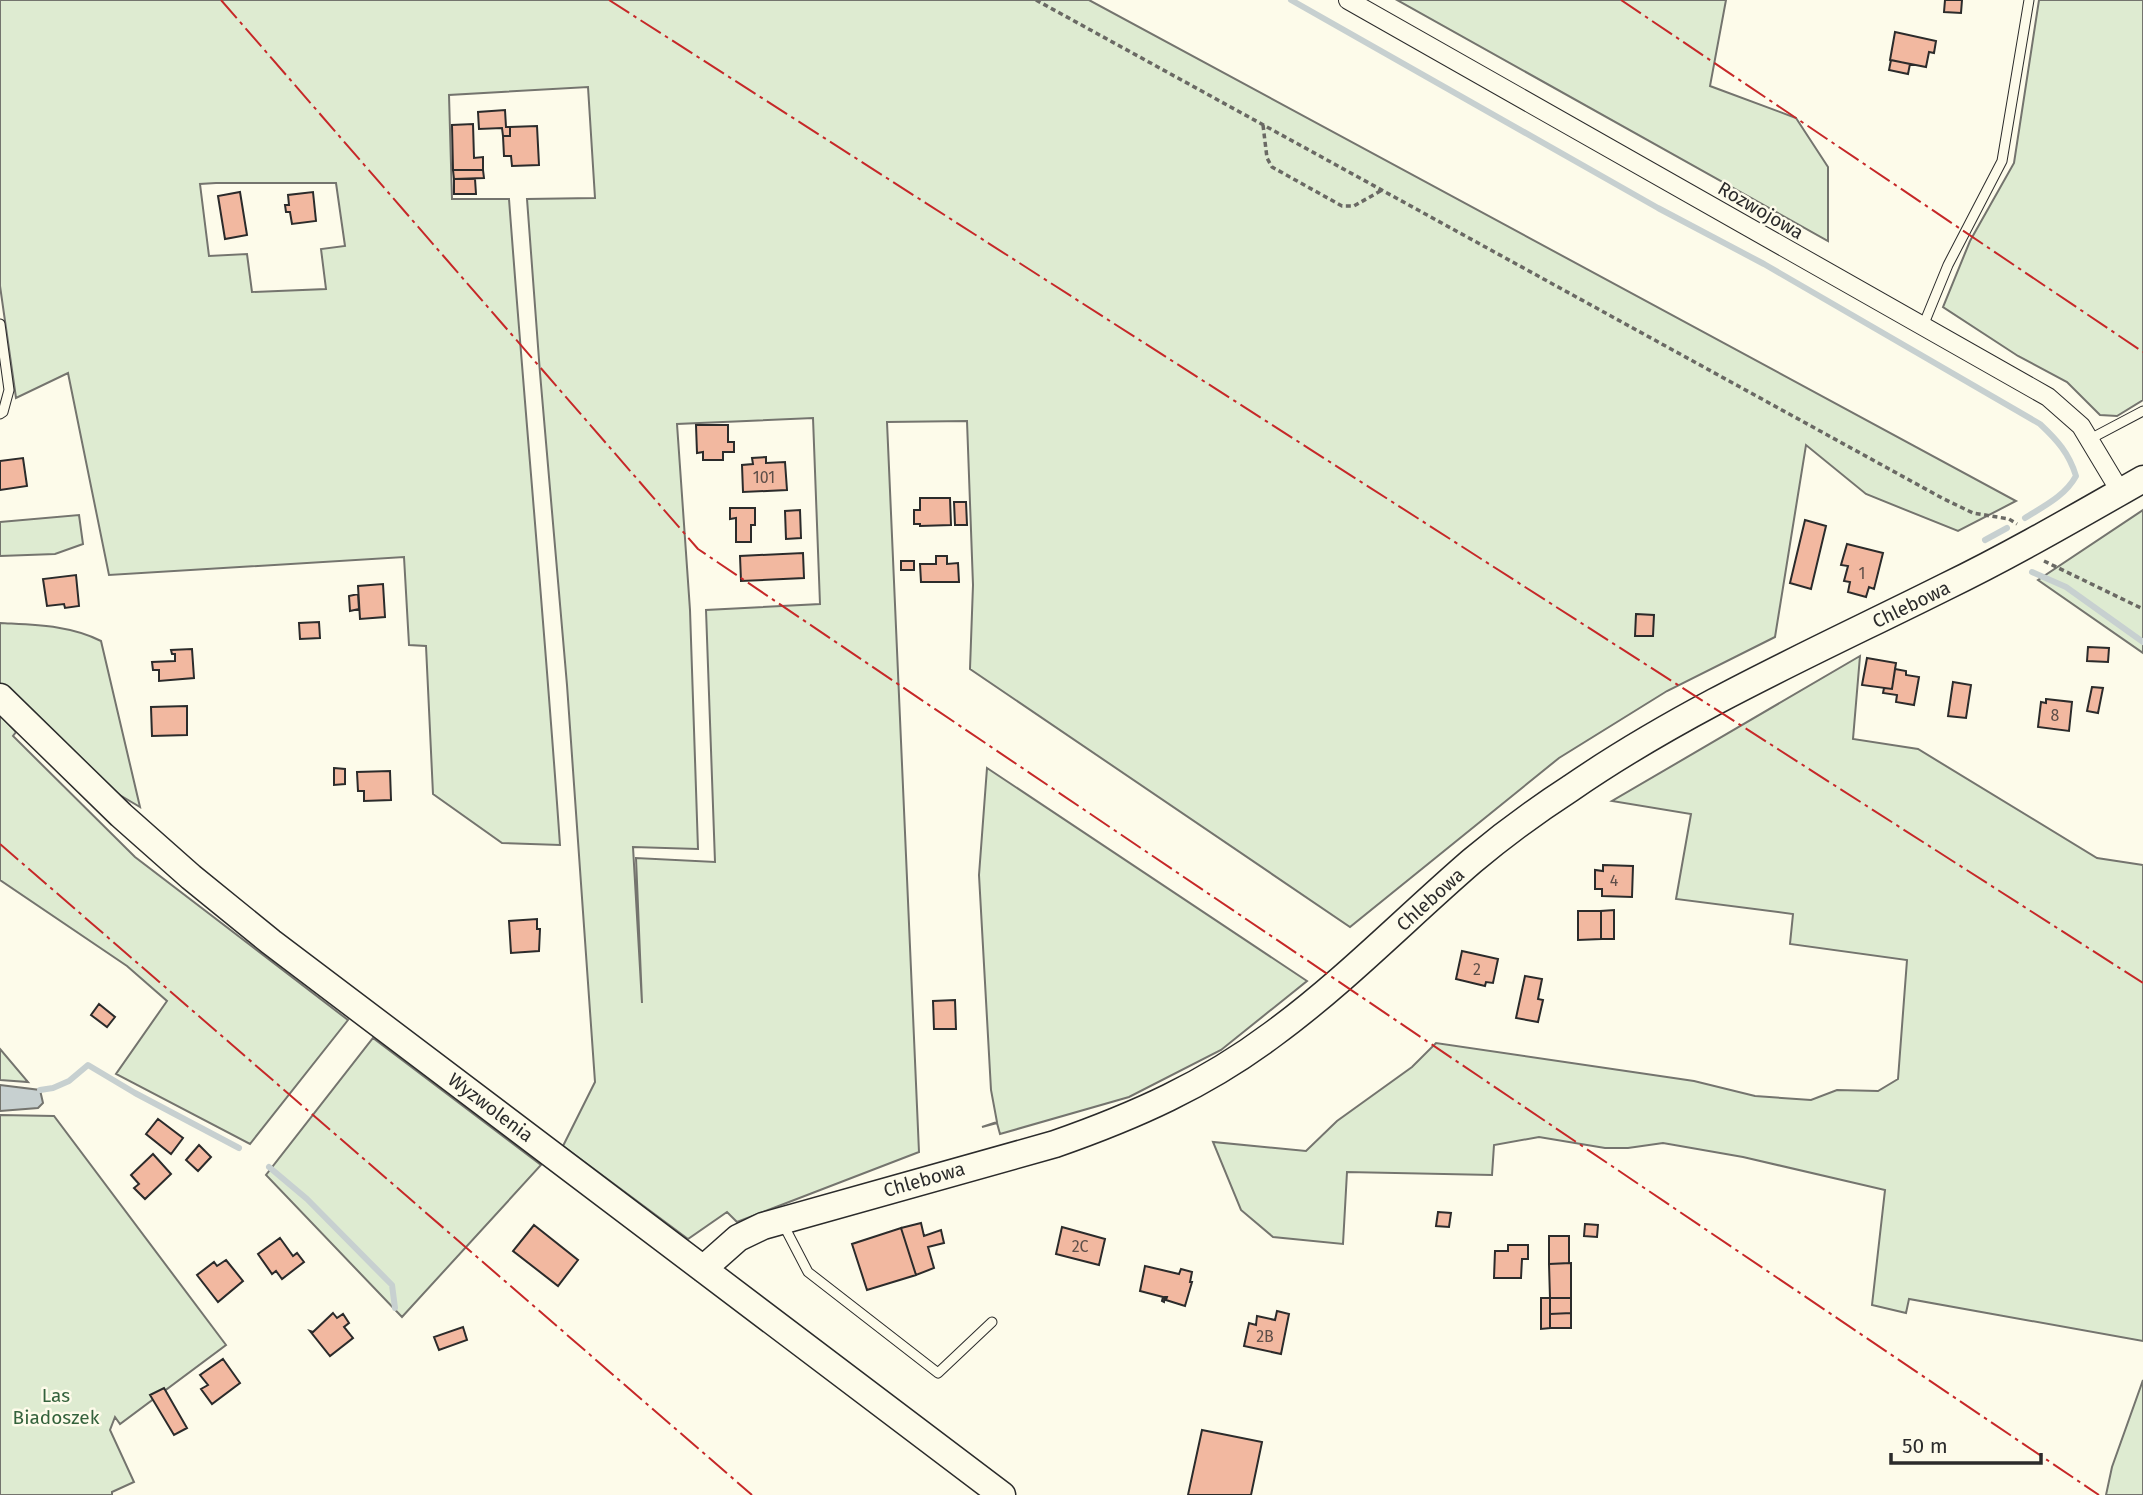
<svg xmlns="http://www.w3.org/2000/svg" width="2143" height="1495" font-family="'Fira Sans',sans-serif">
	<rect width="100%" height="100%" fill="#fdfbea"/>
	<path fill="#deebd1" stroke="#74746e" stroke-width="2" fill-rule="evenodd" d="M0,0H1089L2016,501L1958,531L1866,494L1806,445L1775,637L1667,691L1559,758L1350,927L970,669L973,585L967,421L887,422L919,1152L737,1222L727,1212L688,1239L563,1146L595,1082L567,685L540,373L527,199L595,198L588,87L449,95L452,199H509C525,414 545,629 560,845L502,843L433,794L426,646L409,645L404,557L109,575L68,373L16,398L0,286ZM216,183H336L345,246L321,249L326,289L252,292L247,254L209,256L200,184ZM813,418L820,604L706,610L715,862L636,858L642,1003L633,847L698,849L690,610L677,424Z
		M1397,0H1726L1710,86L1796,118L1828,167V241Z
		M2039,0H2143V400L2117,416L2100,415L2067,382L2018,356L1943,307L1970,241L2014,163Z
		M2143,510V653L2038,580Z
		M79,515L83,544L55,554L0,556V522Z
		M0,623C35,625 69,625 101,641L140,807L96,781L0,686Z
		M1860,656L1853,739L1918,749L2097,858L2143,865V1341L1909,1299L1906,1313L1872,1305L1885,1190L1743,1157L1663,1143L1628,1148H1605L1539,1137L1494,1145L1492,1175L1347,1172L1343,1244L1273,1237L1241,1210L1213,1142L1306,1151L1337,1121L1412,1067L1436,1043L1694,1081L1755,1096L1811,1100L1837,1090L1878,1091L1898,1079L1907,960L1790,944L1793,914L1676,899L1691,814L1612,801Z
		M0,715L16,732L13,736L135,857L348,1020L250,1144L116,1074L167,1001L127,966L0,880Z
		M987,768L1307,981L1221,1050L1129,1097L1000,1134L997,1123L982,1127L997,1122L991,1090L979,875Z
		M373,1038L541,1165L402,1317L266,1175Z
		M0,1049L28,1082L0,1080Z
		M0,1115L54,1116L226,1345L120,1424L115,1417L110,1430L134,1482L112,1492V1495H0Z
		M2143,1380V1495H2106L2112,1467Z"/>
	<path fill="#c7d0d0" stroke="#74746e" stroke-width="2" d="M0,1085L40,1090L43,1103L38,1108L0,1111Z"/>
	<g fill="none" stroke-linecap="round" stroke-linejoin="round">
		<path stroke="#c7d0d0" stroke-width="6" d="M1291,0L1658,208L1764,264L2040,424C2057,440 2069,453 2076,476C2065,496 2044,506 2025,518
			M1985,540L2007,528
			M2032,572L2066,587L2143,642
			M40,1090L53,1088L69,1081L88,1065L135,1093L239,1148
			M269,1167L307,1199L392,1285L395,1308"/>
	</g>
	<path fill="#f2b8a0" stroke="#2b2b2b" stroke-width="2" d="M1945,0H1962L1961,13L1944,12Z
		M1895,32L1936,41L1934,53L1929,52L1926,67L1890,60Z
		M1891,60L1910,64L1908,74L1889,70Z
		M505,110L506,127H510V136H503L502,128L479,129L478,112Z
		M473,124L474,158L483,157V170H453L452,125Z
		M537,126L539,165L512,166L511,156H504L503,136H510V127Z
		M453,170H483L484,178L454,179Z
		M454,179H475L476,194H454Z
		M240,192L247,235L225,239L218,196Z
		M313,192L316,221L292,224L290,212H286L285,205H289L288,195Z
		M696,425H728V442H734V452H723V460H703V452L697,453Z
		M766,457V463L785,462L787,490L743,492L742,465L753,464L752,458Z
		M23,458L27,486L0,490V461Z
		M920,498H950L951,525L920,526V524H914V510H920Z
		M954,502H966L967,525H955Z
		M730,508H755V525H751V542H736V518L730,519Z
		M800,510L801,538L786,539L785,511Z
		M1805,520L1826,526L1811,589L1790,583Z
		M1847,544L1883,553L1874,589L1869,587L1866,597L1848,592L1850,582L1844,581L1848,566L1841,565Z
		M803,553L804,578L741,581L740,556Z
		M936,556H947V564L958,563L959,582H921L920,564H936Z
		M901,561H914V570H901Z
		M76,575L79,606L65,608L64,604L47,606L43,579Z
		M383,584L385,617L360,619L358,586Z
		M358,594L359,609L350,611L349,596Z
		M1636,614L1654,615L1653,636H1635Z
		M319,622L320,638L300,639L299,623Z
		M2088,647L2109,648L2108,662L2087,661Z
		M192,649L194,678L159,681V670H153L152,662L175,661V654H172L171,650Z
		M1867,658L1896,663L1892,689L1862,685Z
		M1895,669L1906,671V675L1919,677L1914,705L1896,702L1897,695L1883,693L1884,688L1892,689Z
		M1953,682L1971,685L1966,718L1948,716Z
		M2092,687L2103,688L2098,713L2087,711Z
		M2046,699L2072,702L2069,731L2038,727L2041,702L2046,703Z
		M187,706V735L152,736L151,707Z
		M334,768L345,769V784L334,785Z
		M390,771L391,800L364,801V791H358L357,772Z
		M1603,865L1633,866L1632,897L1602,896V889H1595V870L1603,871Z
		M1614,910V939H1601V911Z
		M1578,911H1601V939L1578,940Z
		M537,919V929H540L539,951L511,953L509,921Z
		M1462,951L1498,959L1493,983L1486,982L1485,986L1456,979Z
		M1525,976L1542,979L1538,999L1543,1000L1538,1022L1516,1018Z
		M955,1000L956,1029H934L933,1001Z
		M99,1004L115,1017L107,1027L91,1015Z
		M158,1119L183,1138L171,1154L146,1134Z
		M199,1145L211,1157L198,1171L186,1160Z
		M153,1154L171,1174L145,1199L134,1188L139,1184L131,1175Z
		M1438,1212L1451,1213L1449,1227L1436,1226Z
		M921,1223L924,1236L941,1230L944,1243L928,1247L934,1268L916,1275L901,1228Z
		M1585,1224L1598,1225L1597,1237L1584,1236Z
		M534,1225L578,1260L558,1286L513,1251Z
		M1062,1227L1105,1239L1099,1265L1056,1254Z
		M901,1228L916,1275L867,1290L852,1244Z
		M1549,1236H1569V1263L1549,1264Z
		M280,1238L293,1256L297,1253L304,1262L282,1279L276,1271L272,1274L258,1254Z
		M1508,1245H1528V1259H1522L1521,1278H1494L1495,1251H1508Z
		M226,1260L243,1281L218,1302L197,1275L214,1262L217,1266Z
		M1571,1263V1298H1550L1549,1264Z
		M1145,1266L1179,1274L1181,1269L1192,1272L1190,1282H1192L1185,1306L1166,1300L1167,1297H1165L1164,1302L1162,1301L1163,1297L1140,1291Z
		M1541,1298H1550V1328L1541,1329Z
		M1550,1298H1571V1313L1550,1314Z
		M1277,1311L1289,1314L1281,1354L1244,1346L1249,1323L1256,1325L1257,1316L1275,1320Z
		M333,1313L337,1318L343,1314L349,1323L344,1327L353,1338L330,1356L310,1331L313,1332Z
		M1571,1313V1328H1550V1314Z
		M463,1327L467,1340L439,1350L434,1337Z
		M223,1359L240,1383L212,1404L201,1389L208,1385L200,1375Z
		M164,1388L187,1428L174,1435L150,1395Z
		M1202,1430L1262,1442L1251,1495H1188Z"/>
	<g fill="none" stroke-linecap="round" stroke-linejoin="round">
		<g stroke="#2b2b2b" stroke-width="11">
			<path id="lane" d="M0,324L9,390L3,412L0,414
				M1923,326L1948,265L2002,161L2029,0
				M2090,439L2143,411
				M783,1224L808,1272L938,1373L992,1322"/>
		</g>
		<g stroke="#2b2b2b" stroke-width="20">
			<path id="street" d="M1348,0L2048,397L2081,426L2120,491"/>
		</g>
		<g stroke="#2b2b2b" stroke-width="29">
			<path id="secondary" d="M0,697L121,815L191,877L271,942L1002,1495
				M703,1269L738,1238L763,1226L1055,1144C1135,1116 1205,1085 1273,1034C1344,982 1406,918 1472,861C1503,835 1537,810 1571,788C1687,708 1819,650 1945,587C2013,554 2078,516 2143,479"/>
		</g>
		<path stroke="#6a6964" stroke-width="3.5" stroke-dasharray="5 3.5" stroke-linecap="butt" d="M1036,0L1942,498L1973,513L2009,519L2017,524
			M1263,125L1267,158L1272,167L1342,206H1354L1382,190
			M2044,561L2143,609"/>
		<use href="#lane" stroke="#fdfbea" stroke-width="9"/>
		<use href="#street" stroke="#fdfbea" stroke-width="18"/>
		<use href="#secondary" stroke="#fdfbea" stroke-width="26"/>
		<path stroke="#c62828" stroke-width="2" stroke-dasharray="24 5 3.5 5" stroke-linecap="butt" d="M221,0L698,549L2099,1495
			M609,0L2143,983
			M1621,0L2143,352
			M0,844L752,1495"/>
	</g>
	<g text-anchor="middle" stroke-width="5" stroke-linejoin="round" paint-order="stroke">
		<g font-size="16" fill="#5d4e48">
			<text x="764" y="483">101</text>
			<text x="1862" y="579">1</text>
			<text x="2055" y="721">8</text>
			<text x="1614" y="886">4</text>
			<text x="1477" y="975">2</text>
			<text x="1080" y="1252">2C</text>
			<text x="1265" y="1342">2B</text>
		</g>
		<g font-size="19" fill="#2b2b2b" stroke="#fdfbea">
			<text transform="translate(1761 210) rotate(30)" y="7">Rozwojowa</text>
			<text transform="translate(1911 604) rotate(-26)" y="7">Chlebowa</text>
			<text transform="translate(1430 899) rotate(-42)" y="7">Chlebowa</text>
			<text transform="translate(491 1107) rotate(37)" y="7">Wyzwolenia</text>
			<text transform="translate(924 1179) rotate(-16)" y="7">Chlebowa</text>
		</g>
		<g font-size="19" fill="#34623c" stroke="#fdfbea">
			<text x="56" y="1402">Las<tspan x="56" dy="22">Biadoszek</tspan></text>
		</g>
	</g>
	<path d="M1891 1453v10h150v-10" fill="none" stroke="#2b2b2b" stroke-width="3.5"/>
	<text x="1902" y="1453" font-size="21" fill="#2b2b2b" stroke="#fdfbea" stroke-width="5" paint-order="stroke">50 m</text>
</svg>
